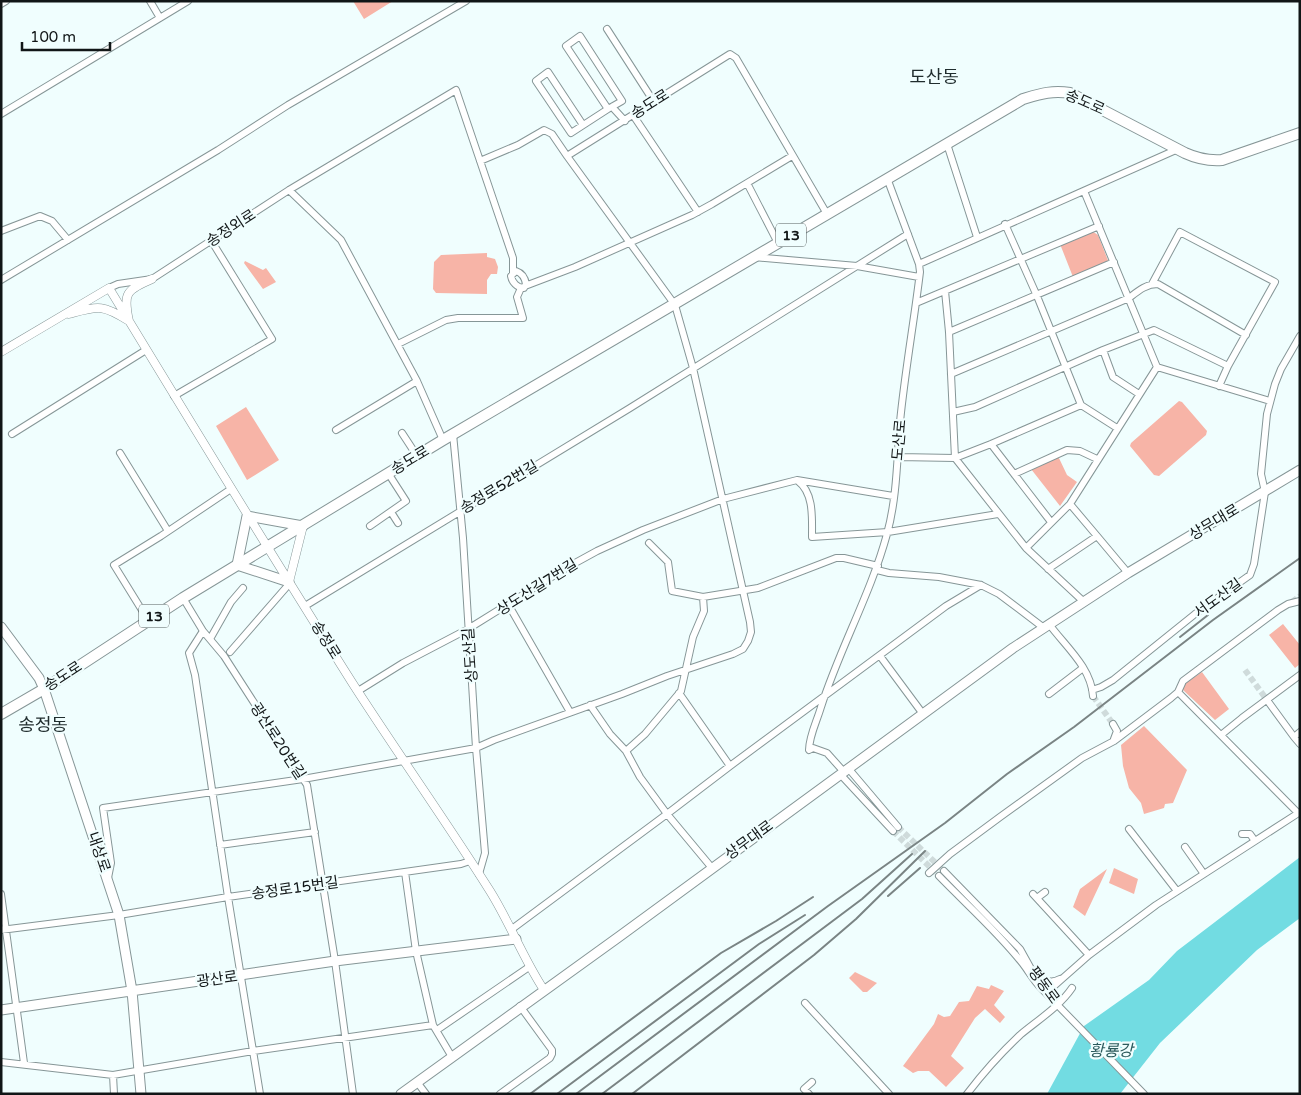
<svg xmlns="http://www.w3.org/2000/svg" width="1301" height="1095" font-family="'Varela Round','Noto Sans KR',sans-serif">
	<rect width="100%" height="100%" fill="#f0fefe"/>
	<path fill="#f7b4a7" d="M353,1H393L364,19Z
		M1092,231L1098,235L1109,263L1073,277L1060,244Z
		M487,253V257L495,259L498,267L497,274H491L487,280V294L436,293L433,289L434,262L441,255Z
		M245,261L263,270L266,268L276,282L263,289L244,263Z
		M1179,401L1182,402L1207,431L1206,435L1159,476L1154,475L1130,446L1131,443Z
		M246,407L279,460L247,480L216,426Z
		M1058,456L1067,475L1077,482L1060,506L1031,469Z
		M1283,624L1300,645V664L1295,668L1269,635Z
		M1202,672L1229,709L1215,720L1183,690L1184,684Z
		M1144,726L1187,770L1173,803L1165,804L1164,808L1144,814L1141,803L1129,788L1123,766L1121,745Z
		M1114,868L1138,879L1134,894L1109,883Z
		M1107,869L1085,916L1073,907L1080,889Z
		M855,972L877,983L867,992H863L849,978Z
		M991,985L1004,991L994,1005L1005,1017L1000,1023L985,1009L975,1018L951,1056L964,1068L946,1087L929,1071H918L913,1073L903,1066L934,1024L938,1014L944,1017L950,1016L959,1002L969,1001L977,986L989,989Z"/>
	<path fill="#72dce2" d="M1300,857V918L1257,950L1160,1043L1120,1094H1047L1084,1026L1149,980L1177,951Z"/>
	<g fill="none" stroke-linecap="round" stroke-linejoin="round">
		<path stroke="#cfdbdb" stroke-width="6" stroke-dasharray="6 3" stroke-linecap="butt" d="M1292,602L1300,596
			M1245,670L1267,700
			M1093,696L1113,724
			M898,827L944,871
			M893,831L939,876"/>
		<g stroke="#869697" stroke-width="8">
			<path id="minor" d="M150,1L160,18
				M1,4L6,1
				M607,29L654,102
				M580,36L622,101L608,109L566,46Z
				M613,106L614,109L625,121
				M1,114L188,1
				M633,115L698,212
				M583,125L548,72L536,81L571,133L608,109
				M947,144L977,237
				M480,161L518,145L544,130L552,134L567,156
				M747,183L778,243
				M289,190L341,240L417,381L443,440
				M1,231L40,216L52,221L68,240
				M754,257L857,266L919,277
				M919,264L1178,149
				M516,271C522,273 525,278 526,284L524,288C517,288 512,282 511,276Z
				M1,280L218,150L288,105L466,1
				M1152,284L1180,232L1275,282L1228,366L1219,386
				M525,286L575,267L692,215L712,204L792,156
				M109,288L118,284L152,279L289,190L456,90L513,258V273
				M945,291L949,332L955,458L1026,548L1084,602
				M916,303L1099,226
				M949,332L1114,262
				M398,344L446,320L458,318H523L517,297L521,288
				M1103,350L1113,377L1139,394
				M1157,367L1270,401
				M951,374L1129,298C1138,291 1146,284 1158,284L1246,335
				M174,396L272,339L214,245
				M1081,405L1117,428
				M953,412L975,407L1103,350L1154,330L1228,366
				M336,430L417,381
				M402,433L417,456
				M12,434L146,350
				M453,434L463,538L476,748L485,853L479,874
				M991,444L1051,522
				M120,453L168,531
				M898,457L955,458L991,444L1081,405L1037,296L1005,224
				M1014,474L1067,450L1080,451L1097,459
				M798,481C814,493 812,518 812,537L888,532L998,514
				M1070,504L1097,536
				M391,512L398,523
				M370,526L406,501L388,473
				M649,543L668,562L672,591L703,597L758,588L836,558H844L878,566
				M1026,548L1070,504L1157,367L1084,191
				M1048,569L1097,536L1128,573
				M877,570L889,573L939,577L981,585L999,594L1044,628
				M183,598L203,631L224,656L307,785L335,961L353,1094
				M508,604L570,712
				M305,606L630,408L908,234
				M148,620L114,565L161,536L231,489
				M1049,624C1065,646 1091,667 1093,696
				M203,631L189,653L195,675L228,897L260,1094
				M210,639L231,602L243,588
				M230,652L290,583
				M880,656L923,714
				M1092,690L1101,687L1113,680L1195,614L1250,575L1254,564L1265,492L1261,474L1267,414L1275,384L1281,369L1300,336
				M358,691L403,663L468,629L566,568L597,551L643,530L723,499L797,480L893,496
				M1178,692L1298,813
				M679,693L730,766
				M1049,694L1083,668
				M1267,700L1294,737L1300,732
				M590,705L610,734L626,751
				M1113,724L1117,731L1114,739
				M1221,735L1242,718L1300,675
				M1294,737L1300,744
				M848,768L898,827
				M844,772L827,753L813,748L809,750C809,736 817,721 821,707C840,648 871,593 887,534C897,498 897,459 900,422C905,371 914,322 920,272L919,264L887,178
				M840,774L893,831
				M1129,829L1177,891
				M1242,834H1250L1255,841
				M220,845L315,832
				M1185,847L1204,874
				M712,868L667,814L730,766L946,606L981,585
				M944,871L1020,949L1035,976
				M405,872L416,951L433,1025L452,1057
				M929,873L950,854L1000,817L1082,758L1114,741L1171,698L1178,692L1183,681L1278,610L1288,604L1300,601
				M939,876C967,905 998,932 1023,964C1029,972 1034,981 1041,988L1144,1094
				M108,878L111,863L103,808L303,779L476,748L494,740L622,694L667,676L733,654L743,649L748,641L751,632L750,622L693,368L675,305L567,156L730,54L736,58L827,214
				M1,894L24,1063
				M1033,894L1089,955
				M1037,898L1045,892
				M512,929L667,814L640,777L626,751L645,734L681,691L693,637L704,611L703,597
				M1,930L119,915L228,897L461,864L470,861
				M1034,971C1041,979 1049,985 1060,979
				M1046,993L1089,955L1156,905L1300,812
				M805,1003L889,1094
				M437,1030L529,967
				M1,1062L113,1075L253,1051L433,1025
				M113,1075L114,1094
				M417,1082L426,1094
				M500,1094L550,1058L552,1054V1050L520,1006
				M809,1094L804,1089L812,1082
				M967,1094C983,1073 1001,1053 1020,1035C1038,1020 1059,1007 1072,988"/>
		</g>
		<g stroke="#869697" stroke-width="9">
			<path id="tertiary" d="M69,314C99,306 102,304 129,321C123,293 126,290 152,279
				M1,352L109,288C190,421 270,553 353,684C398,754 446,821 490,891C510,923 523,958 544,990
				M289,582L303,526"/>
		</g>
		<g stroke="#869697" stroke-width="11">
			<path id="secondary" d="M289,582L237,565L247,516L303,526
				M1,627L39,678L44,689L119,915L132,991L141,1094
				M1,1010L335,961L516,939
				M401,1094L620,936L1013,648L1128,573L1300,470"/>
		</g>
		<g stroke="#869697" stroke-width="12">
			<path id="primary" d="M1,714L44,689L183,598L443,440L1023,99C1040,94 1052,90 1070,93L1185,153C1198,159 1208,161 1222,160L1300,133"/>
		</g>
		<use href="#minor" stroke="#fff" stroke-width="6"/>
		<use href="#tertiary" stroke="#fff" stroke-width="8"/>
		<use href="#secondary" stroke="#fff" stroke-width="9"/>
		<use href="#primary" stroke="#fff" stroke-width="10"/>
		<path stroke="#7a8484" stroke-width="2" d="M1180,637L1208,615
			M888,896L920,868
			M530,1094L721,953L776,921L813,897
			M557,1094L759,944L805,915
			M576,1094L828,906L945,823L1007,774L1074,727L1213,620L1300,558
			M602,1094L862,899L912,854
			M632,1094L814,955L856,919L925,851"/>
	</g>
	<g text-anchor="middle" stroke-width="4.5" stroke-linejoin="round" paint-order="stroke">
		<g fill="#f0fefe" stroke="#545c5c" stroke-width="1">
			<rect x="776" y="223.5" width="30" height="23" rx="4"/>
			<rect x="139" y="604.5" width="30" height="23" rx="4"/>
		</g>
		<g font-size="14" font-weight="bold" fill="#111617">
			<text x="791" y="240">13</text>
			<text x="154" y="621">13</text>
		</g>
		<g font-size="15" fill="#111617" stroke="#f0fefe">
			<text transform="translate(1085 102) rotate(24)" y="5">송도로</text>
			<text transform="translate(650 104) rotate(-32)" y="5">송도로</text>
			<text transform="translate(231 228) rotate(-33)" y="5">송정외로</text>
			<text transform="translate(899 440) rotate(-85)" y="5">도산로</text>
			<text transform="translate(410 460) rotate(-31)" y="5">송도로</text>
			<text transform="translate(499 487) rotate(-31)" y="5">송정로52번길</text>
			<text transform="translate(1214 522) rotate(-31)" y="5">상무대로</text>
			<text transform="translate(537 587) rotate(-32)" y="5">상도산길7번길</text>
			<text transform="translate(1218 598) rotate(-36)" y="5">서도산길</text>
			<text transform="translate(326 640) rotate(58)" y="5">송정로</text>
			<text transform="translate(470 655) rotate(-94)" y="5">상도산길</text>
			<text transform="translate(63 676) rotate(-33)" y="5">송도로</text>
			<text transform="translate(278 741) rotate(57)" y="5">광산로20번길</text>
			<text transform="translate(749 840) rotate(-36)" y="5">상무대로</text>
			<text transform="translate(99 852) rotate(71)" y="5">내상로</text>
			<text transform="translate(295 888) rotate(-8)" y="5">송정로15번길</text>
			<text transform="translate(217 979) rotate(-8)" y="5">광산로</text>
			<text transform="translate(1044 985) rotate(54)" y="5">평동로</text>
		</g>
		<g font-size="16" font-style="italic" fill="#2c5b5d" stroke="#f0fefe">
			<text x="1111" y="1056">황룡강</text>
		</g>
		<g font-size="18" fill="#202d2e" stroke="#f0fefe">
			<text x="934" y="83">도산동</text>
			<text x="43" y="731">송정동</text>
		</g>
	</g>
	<rect width="1301" height="1095" fill="none" stroke="#111617" stroke-width="5"/>
	<path d="M22 42v8h88v-8" fill="none" stroke="#111617" stroke-width="2.5"/>
	<text x="30" y="42" font-size="15" fill="#111617" stroke="#f0fefe" stroke-width="4" paint-order="stroke">100 m</text>
</svg>
